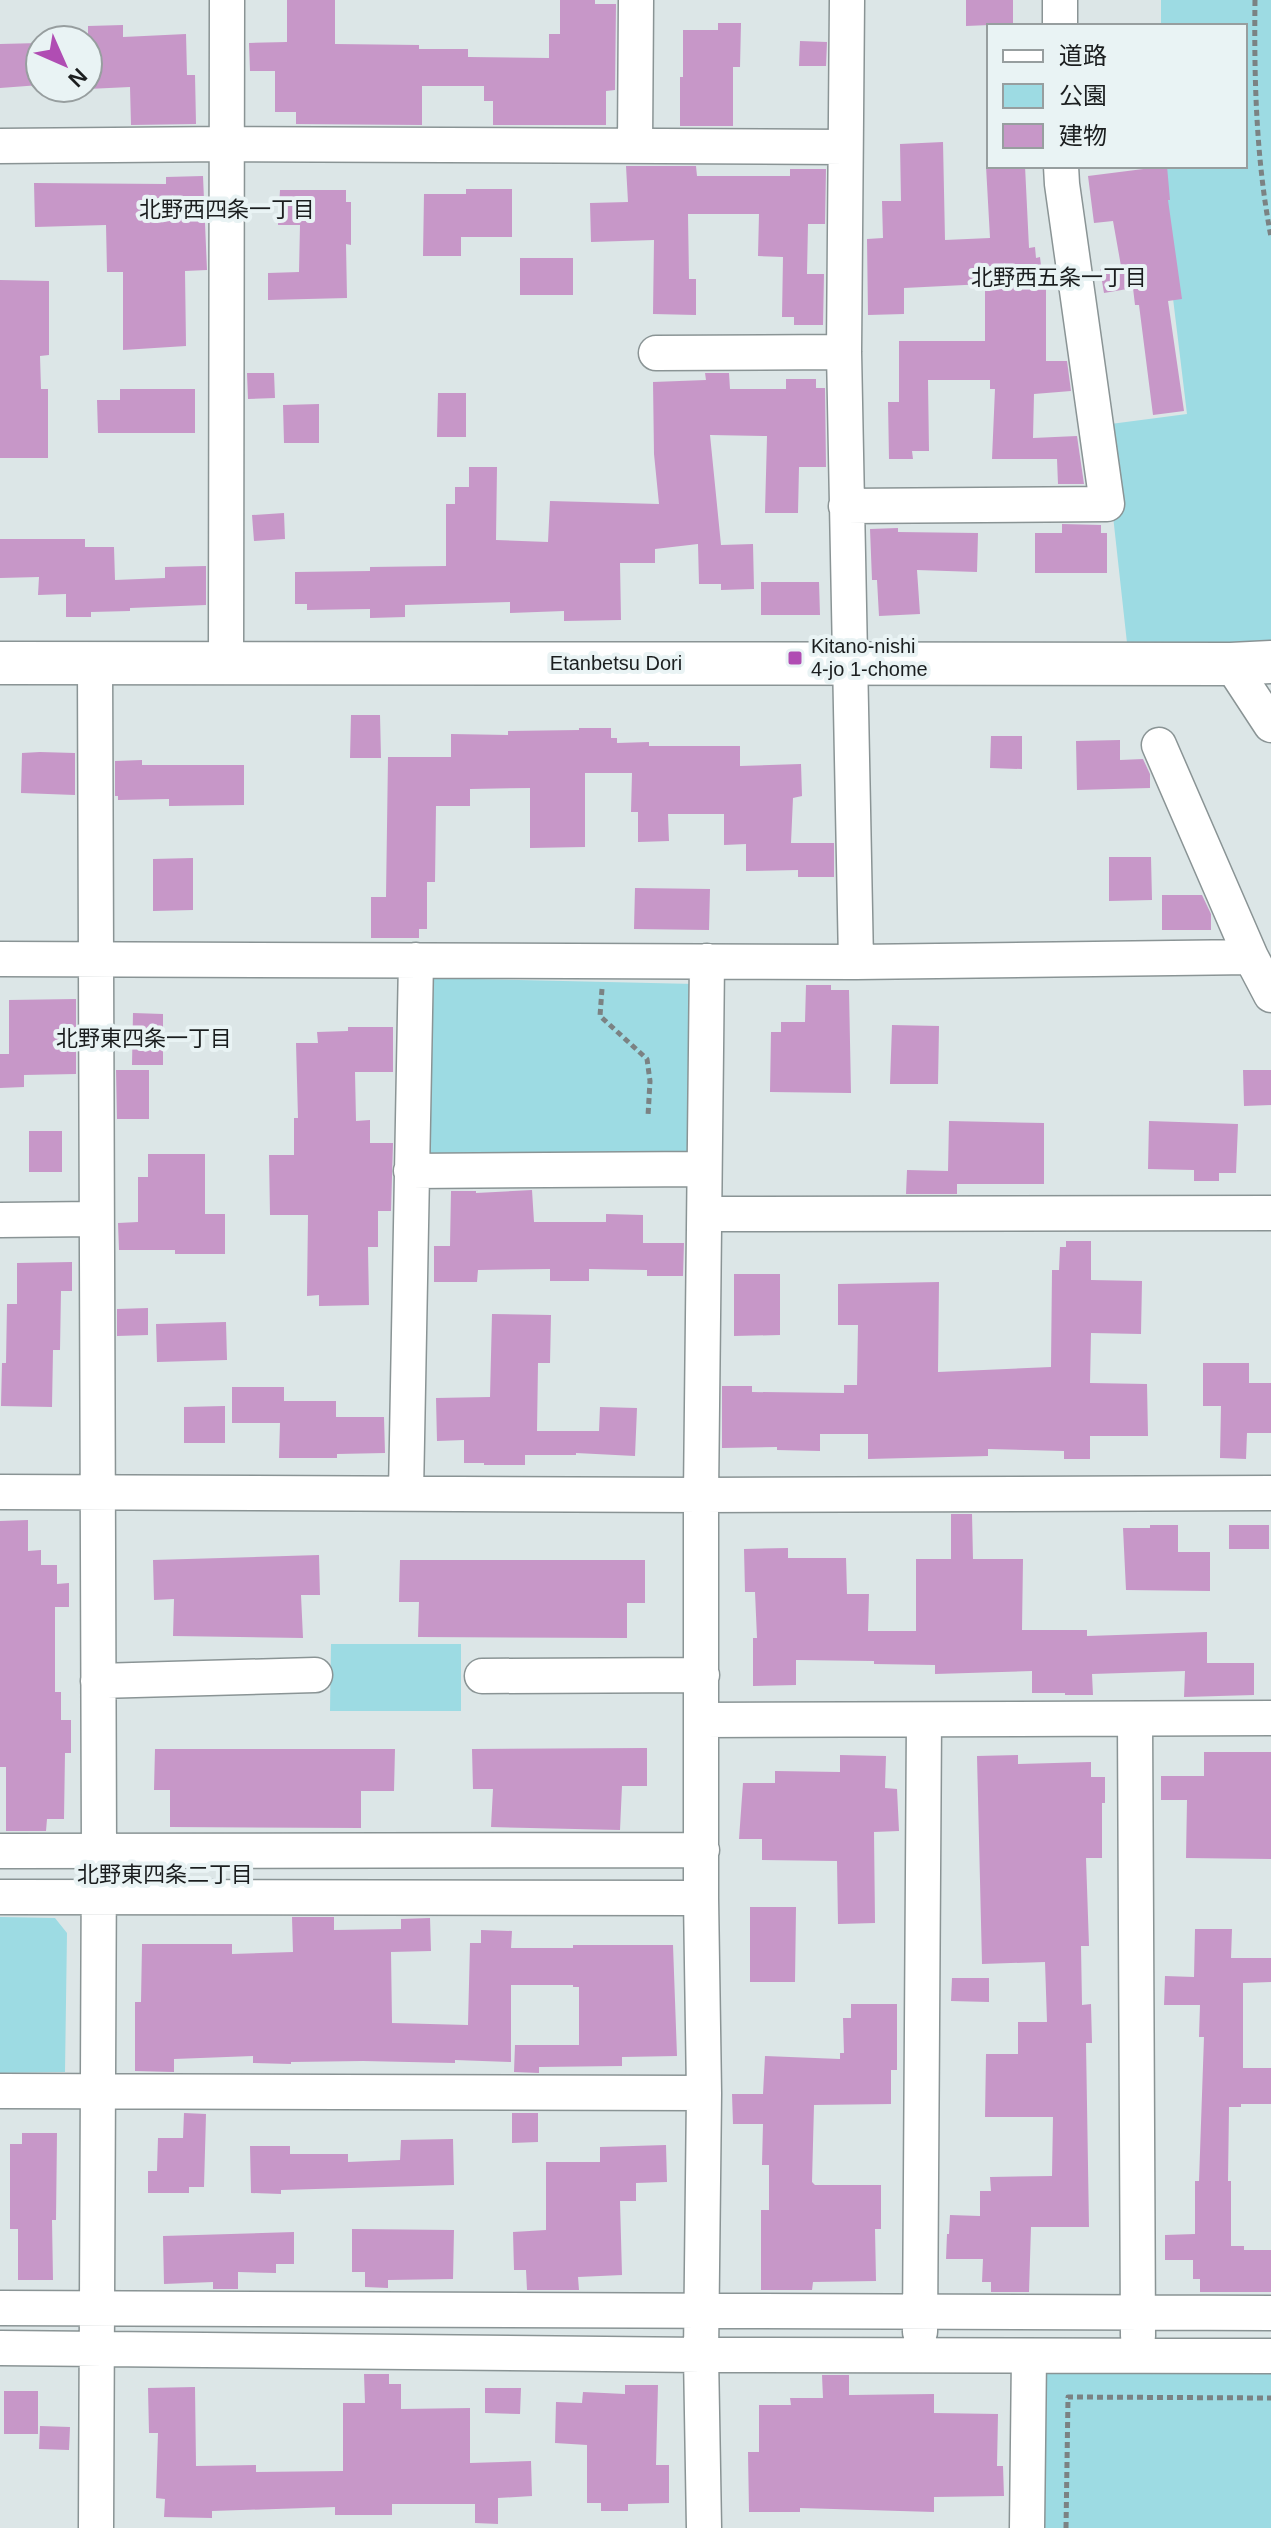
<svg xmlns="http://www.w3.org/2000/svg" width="1271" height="2528" font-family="Helvetica,'Noto Sans JP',sans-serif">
	<rect width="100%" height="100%" fill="#dce6e7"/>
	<path fill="#9ddbe3" d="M1161,0H1271V651L1128,652L1103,425L1187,414L1157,166H1245V26H1161Z
		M426,978L695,984L691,1161L422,1155Z
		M331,1644H461V1711H330Z
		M0,1917L55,1918L67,1933L65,2072L0,2073Z
		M1040,2370L1271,2371V2528H1038Z"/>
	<path fill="#c797c8" d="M287,0H335V44L419,45V49H468V57L549,58V34H560V0H595V4H616L615,90L606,91V125H493V101H484V86H422V125L296,124V112H275V71H250L249,43L287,42Z
		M966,0H1013V24L966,26Z
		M718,23H741L740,67H733V126H680V77H683V30H718Z
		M123,25V37L186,34L187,75H195L196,124L131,125L130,87L88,89V26Z
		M800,41L827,42L826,66H799Z
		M40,43V85L0,88V44Z
		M943,142L945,240L990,238L986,166H1025L1029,248L1035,247L1036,258L1040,257L1042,275H1046V361H1067L1071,391L1034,394L1033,438L1077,436L1084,484H1058L1057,459H992L995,389H990V380H928L929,451H912L913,459H889L888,402H899V341H985V284L904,288V314L868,315L867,239L883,238L882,201H901L900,144Z
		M626,166H696L697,176H790V169H826L825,224H808L807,274H824L823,325H794V317H782L783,257L758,256L759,214H688L689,279H696V315L653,314L654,240L591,242L590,203L628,202Z
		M1167,166L1170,200H1168L1182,299L1168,301L1184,411L1153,415L1139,305H1135L1133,288L1104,293L1100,269L1121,266L1113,221L1094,223L1088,176Z
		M203,176L207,270L185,271L186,346L123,350V272H107L106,225L35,227L34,183L166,184V177Z
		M466,189H512V237H461V256H423L424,194H466Z
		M280,190H346V202H351V245L346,244L347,298L268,300V273L299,272L300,225H278Z
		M520,258H573V295H520Z
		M0,280L49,281V355L40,356L41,389H48V458H0Z
		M247,373H274L275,398L248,399Z
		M705,373H729L730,389H786V379H816V388H825L826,467H799L798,513H765L767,436L710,435L721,545L753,544L754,589L721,590V584H699L698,544L655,549V563H620L621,620L564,621V611L510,613V602L405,605V617L370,618V609L307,610V604H295V572L370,571V567L446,566V504H455V487H469V467H497L496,540L548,542L550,501L659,504L654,454L653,382L706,380Z
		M120,389H195V433H98L97,400H120Z
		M438,393H466V437H437Z
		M319,404V443H284L283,405Z
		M284,513L285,539L254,541L252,515Z
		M1062,524L1101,525V533H1107V573H1035V533H1062Z
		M898,528V532L978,533L977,572L917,570L920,614L879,616L877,580H872L870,529Z
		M0,539H85V547H114L115,580L165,578V567L206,566V605L130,608V611L91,612V617H66V594L38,595L39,577L0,578Z
		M761,582H819L820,615H761Z
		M351,715H380L381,758H350Z
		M579,728H611V738H617V743L649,742V746H740V766L801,764L802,796L793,798L791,843H834V877H798V870L746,871V844L724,845V814H668L669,841L638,842V812H631L632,773H585V847L530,848V788L470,789V806H436L435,882H427V929H419V938H371V897H386L388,757H451V734L508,735V731L579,730Z
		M991,736H1022V769L990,768Z
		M1120,740V760L1143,759L1150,774V788L1077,790L1076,741Z
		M40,752L75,753V795L21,793L22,753Z
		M142,760V765H244V805L169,806V799L118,800V796H115V761Z
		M1109,857H1151L1152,900L1109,901Z
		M193,858V910L153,911V859Z
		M635,888L710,889L709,930L634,929Z
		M1162,895H1202L1211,914V930H1162Z
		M806,985H831V990H849L851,1093L770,1092L771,1032H781V1022H805Z
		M76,999V1074L24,1075V1087L0,1088V1054H9V1000Z
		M133,1013L163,1014V1065H132Z
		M892,1025L939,1026L938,1084H890Z
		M348,1027H393V1072H355L356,1121L370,1120V1143H393L391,1211H378V1247H368L369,1305L319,1306V1295L307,1296L308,1215H270L269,1155H294V1118H298L296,1043H318L317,1032L348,1031Z
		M116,1070H149V1119H117Z
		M1243,1070H1271V1105L1244,1106Z
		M949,1121L1044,1123V1184H957V1194H906L907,1170L948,1171Z
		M1149,1121L1238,1124L1236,1173H1219V1181H1194V1170L1148,1169Z
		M29,1131H62V1172H29Z
		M148,1154H205V1214H225V1254H175V1250H119L118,1223L138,1222V1177H148Z
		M532,1190L534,1222H606V1214L643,1215V1243H684L683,1276H647V1270L589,1269V1281H550V1269L478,1270L477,1282H434V1246H450L451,1191H476V1193Z
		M1066,1241H1091V1280L1142,1281L1141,1334L1091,1333L1090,1383L1147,1384L1148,1436H1090V1459H1064V1451L988,1449V1456L868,1459V1434H820V1451L777,1450V1447L722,1448V1386H752V1392L844,1393V1385H857L858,1325H838V1284L939,1282L938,1372L1051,1367L1052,1270H1059L1060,1247H1066Z
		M72,1262V1291H61L60,1350H53L52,1407L1,1406L2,1363H6L7,1304H17V1263Z
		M734,1274H780V1335L734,1336Z
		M148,1308V1335L117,1336V1309Z
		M492,1314L551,1315L550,1363H538L537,1431H599L600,1407L637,1408L635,1456L576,1453V1455H525V1465H484V1463H464V1440L437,1441L436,1398L490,1397Z
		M226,1322L227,1360L157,1362L156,1324Z
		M1203,1363H1249V1383H1271V1433H1247L1246,1459L1220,1458L1221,1406H1203Z
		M232,1387H284V1401H336V1417H384L385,1453L337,1454V1458H279L280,1423H232Z
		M225,1406V1443H184V1407Z
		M951,1514H972L973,1559H1023L1022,1630H1087V1636L1207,1632V1663H1254V1695L1184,1697L1185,1671L1092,1674L1093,1695H1065V1693H1032V1671L935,1674V1665L874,1664V1661L796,1660V1685L753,1686V1638H757L755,1592H745L744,1549L788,1548V1558H846L847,1594H869L868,1631H916V1559H951Z
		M28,1520V1551L41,1550V1565H57V1584L69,1583V1607H55V1692H61V1720H71V1753H65L64,1819H47L46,1831H6V1767H0V1521Z
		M1150,1525H1178V1552H1210V1591L1126,1590L1123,1528H1150Z
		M1229,1525H1269V1549H1229Z
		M319,1555L320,1595H301L303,1638L173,1636L174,1599L154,1600L153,1560Z
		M400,1560H645V1603H627V1638L418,1637L419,1602H399Z
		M647,1748V1786H622L620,1830L491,1827L493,1789H473L472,1749Z
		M155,1749H395L394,1791H361V1828L170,1827V1790H154Z
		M1204,1752H1271V1859L1186,1858L1187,1800H1161V1776H1204Z
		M840,1755L886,1756L885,1788L897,1789L899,1831L874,1832L875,1923L838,1924L837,1861L762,1860V1839H739L743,1783H775V1771L840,1772Z
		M1018,1755V1764L1091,1762V1777H1105V1803H1102V1858H1086L1089,1946H1081L1082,2005L1091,2004L1092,2043H1086L1089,2227H1031L1029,2292H991V2282H982L983,2259H946L947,2234H949L950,2215L980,2216V2191H991L990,2177L1052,2176L1053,2117H985L986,2054H1018V2022H1047L1045,1962L982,1964L977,1756Z
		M750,1907H796L795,1982H750Z
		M292,1917H334V1930L401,1929V1919L430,1918L431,1951L391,1952L392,2023L468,2025L470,1943H481V1930L512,1931L511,1948H573V1945H673L677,2056L622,2057V2066L539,2067V2073L514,2072L515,2045H579V1987H573V1985H511V2062L455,2060V2063L363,2061L291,2062V2064L253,2063V2056L174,2059V2072L135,2071V2002H141L142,1944H232V1954L293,1952Z
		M1195,1929H1232L1231,1958H1271V1982L1243,1983V2068H1271V2104H1241V2107H1229L1228,2181H1231V2246H1244V2250H1271V2292H1200V2279H1193V2260H1165V2235L1195,2234V2181H1199L1204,2037H1199L1200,2005H1164L1165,1976L1194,1977Z
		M952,1978H989V2002L951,2001Z
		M851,2004H897V2070H891V2104L814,2105L812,2182L815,2185H881V2229H875L876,2281L813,2282L812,2290H761V2210H769V2165H762L763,2124H733L732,2094H763L765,2056L840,2059V2053H844L843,2018H851Z
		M184,2113L206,2114L204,2187H189V2193H148V2171H157L158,2138H183Z
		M512,2113H538V2142L512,2143Z
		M22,2133H57L56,2220H52L53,2280H18V2229H10V2144H22Z
		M453,2139L454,2185L281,2190V2194L251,2193L250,2146H290V2154H348V2162L400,2160L401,2140Z
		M666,2145L667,2182L636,2183V2201H620L622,2275L578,2277L579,2290H527L526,2270H514L513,2232L546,2230V2162H600V2147Z
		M352,2229L454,2230L453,2279L388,2280V2288L365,2287V2272H352Z
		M294,2232V2264H276V2273L238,2272V2289H213V2282L164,2284L163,2236Z
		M364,2374H389V2384H401V2409L470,2408V2463L531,2461L532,2496L498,2498V2524L475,2523V2504H392V2515H335V2507L212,2511V2518L164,2517L165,2499L156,2498L158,2433H149L148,2388L195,2387L196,2466L256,2465V2472L343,2471V2403H365Z
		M822,2375H849V2395L934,2394V2413L998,2414L997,2466H1003L1004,2496L934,2497V2512L800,2508V2512H749L748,2452H759V2405H791L790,2398H823Z
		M625,2385H658L656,2465H669V2503L628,2504V2511H601V2503H587V2445L555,2443L556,2402L582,2403L583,2392L625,2394Z
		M485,2388H521L520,2414L485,2413Z
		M4,2391H38V2434H4Z
		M40,2426L70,2427L69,2450L39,2449Z"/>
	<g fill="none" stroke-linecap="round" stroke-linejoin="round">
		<g stroke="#8a9495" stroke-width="37">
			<path id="minor" d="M847,0L844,352L856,962
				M1060,0V26
				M635,145L636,0
				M0,146L227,144L845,147
				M656,353L844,352
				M846,506L1107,504L1062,184L1061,166
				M95,663L99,1851L96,2528
				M226,663L227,0
				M1231,664L1271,725
				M1159,745L1251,957L1271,995
				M0,959L856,962L1251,957
				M411,1171L704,1169
				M705,1214L1271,1213
				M0,1220L96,1219
				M0,1492L701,1495L1271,1493
				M406,1493L416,960
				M482,1676L702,1675
				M98,1681L315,1675
				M702,1720L1271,1718
				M1135,1720L1138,2336
				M0,1851L702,1850
				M0,1897L701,1898
				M0,2091L704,2093
				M0,2308L1271,2313
				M920,2332L924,1720
				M0,2348L701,2355L1271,2356
				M704,2528L701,2355L704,2093L701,1898V1495L707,961
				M1027,2528L1029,2356"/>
		</g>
		<g stroke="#8a9495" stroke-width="45">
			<path id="major" d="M0,663L1231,664L1271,662"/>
		</g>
		<path stroke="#7b8283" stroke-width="5" stroke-dasharray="6 4" stroke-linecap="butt" d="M1255,0C1254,79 1256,159 1271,237
			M602,989L600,1016L647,1059L650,1081L648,1116
			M1066,2528L1068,2397L1271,2398"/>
		<use href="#minor" stroke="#fff" stroke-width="34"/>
		<use href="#major" stroke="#fff" stroke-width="42"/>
	</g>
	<rect fill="#b04db3" stroke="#e9f3f4" stroke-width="3" x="787" y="650" width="16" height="16" rx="4"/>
	<g text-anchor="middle" stroke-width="8" stroke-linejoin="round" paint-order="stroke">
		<g font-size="20" fill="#1b1e1f" stroke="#e9f3f4" text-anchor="start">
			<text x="811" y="653">Kitano-nishi<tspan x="811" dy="23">4-jo 1-chome</tspan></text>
		</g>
		<g font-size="20" fill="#1b1e1f" stroke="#e9f3f4">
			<text x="616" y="670">Etanbetsu Dori</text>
		</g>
		<g font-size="22" fill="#1b1e1f" stroke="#e9f3f4">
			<text x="227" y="217">北野西四条一丁目</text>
			<text x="1059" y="285">北野西五条一丁目</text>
			<text x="144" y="1046">北野東四条一丁目</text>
			<text x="165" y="1882">北野東四条二丁目</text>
		</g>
	</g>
	<rect x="987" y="24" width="260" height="144" fill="#e9f3f4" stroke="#979e9f" stroke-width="2"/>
	<rect x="1003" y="50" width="40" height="12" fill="#ffffff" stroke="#979e9f" stroke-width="2"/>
	<text x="1059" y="64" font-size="24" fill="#1b1e1f">道路</text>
	<rect x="1003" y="84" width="40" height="24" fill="#9ddbe3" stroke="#979e9f" stroke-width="2"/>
	<text x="1059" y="104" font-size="24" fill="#1b1e1f">公園</text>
	<rect x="1003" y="124" width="40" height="24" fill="#c797c8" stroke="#979e9f" stroke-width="2"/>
	<text x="1059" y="144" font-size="24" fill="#1b1e1f">建物</text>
	<g transform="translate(64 64) rotate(135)"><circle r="38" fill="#e9f3f4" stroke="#979e9f" stroke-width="2"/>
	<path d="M0-6L14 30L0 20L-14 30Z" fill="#b04db3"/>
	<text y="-12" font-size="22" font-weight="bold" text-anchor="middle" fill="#1b1e1f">N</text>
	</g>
</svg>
